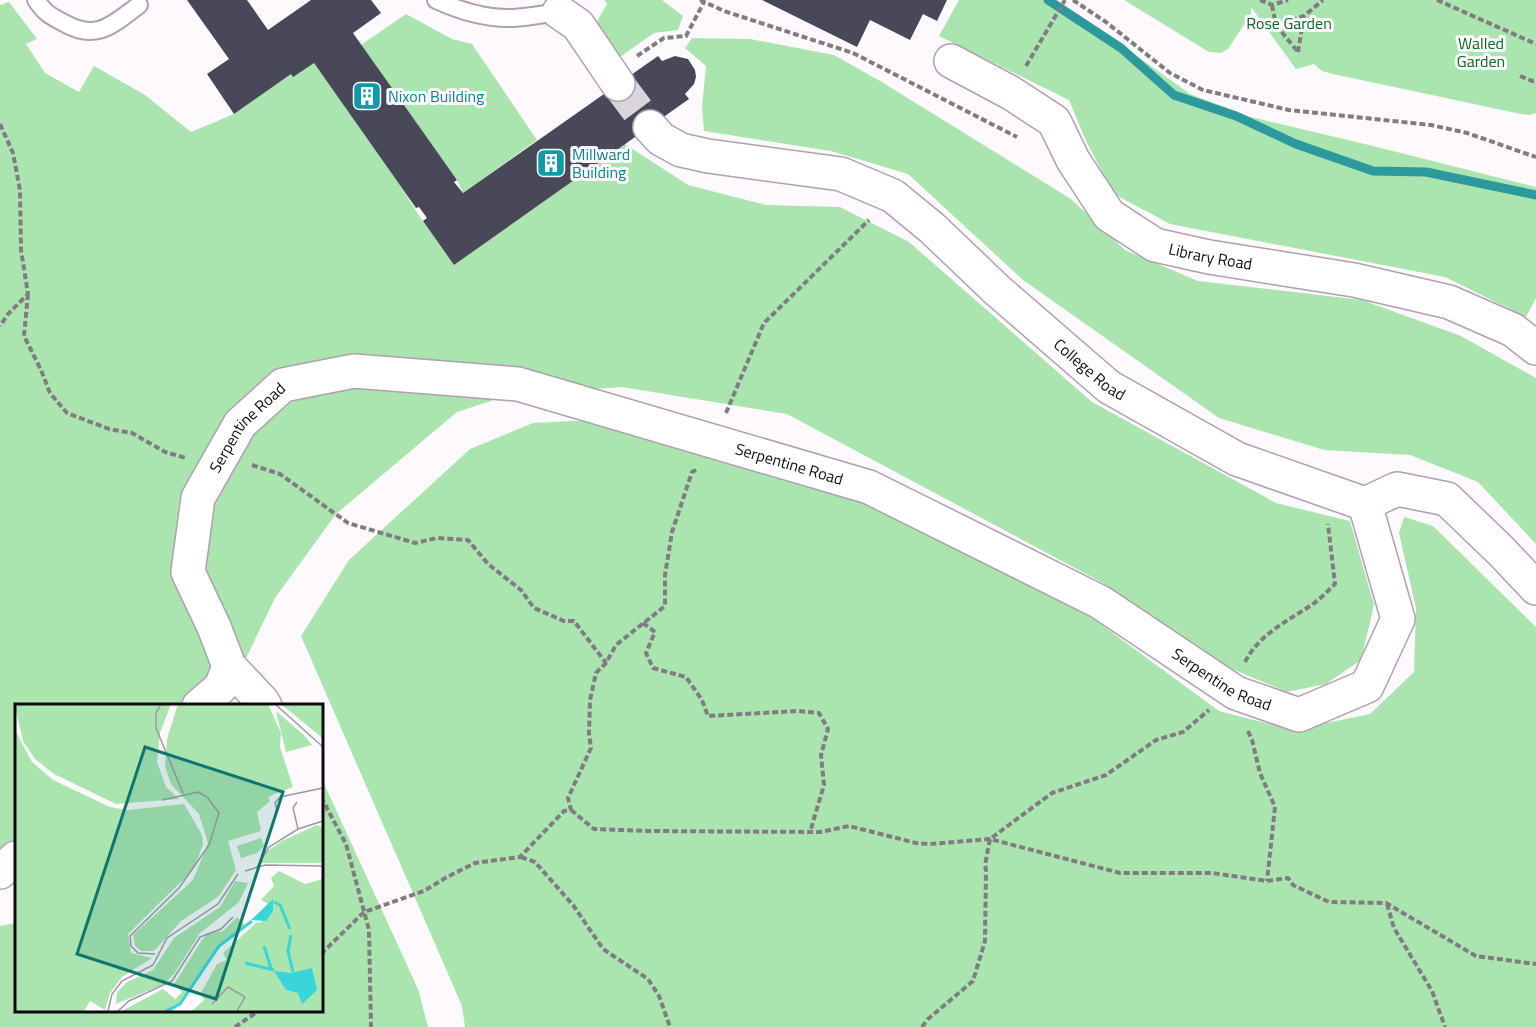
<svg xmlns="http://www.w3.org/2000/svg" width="1536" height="1027" font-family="'Titillium Web',sans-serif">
	<rect width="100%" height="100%" fill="#fdf9fd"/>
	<path fill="#aae4af" d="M604,0H662L683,16L678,30L654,33L614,61L595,25L607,4Z
		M959,0H1053L1130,51L1190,94L1251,117L1373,146L1536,187V298L1526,317L1445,277L1170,224L1114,194L1086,141L1069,100L939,36Z
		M1124,0H1536V113L1530,115L1521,114L1333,74L1322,71L1314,64L1296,69L1251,7V14L1228,49L1221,53L1209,52Z
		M9,2L37,39L26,44L45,73L79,92L94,66L145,95L191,132L234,114L291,74L314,63L398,182L418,214L454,265L625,144L688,185L766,205L840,207L909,242L1092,402L1276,503L1350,521L1374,605L1361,660L1326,684L1287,692L1225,666L1103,583L787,414L622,387L509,395L457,412L336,514L275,598L223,706H16V880L0,883V5Z
		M406,14L452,39L472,44L537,140L463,193L457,180L361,45Z
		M692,38L750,39L834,55L880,81L1071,199L1125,250L1198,281L1362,300L1461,336L1536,378V544L1478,482L1410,455L1324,450L1219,418L1023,280L908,174L831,151L704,131L702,107L706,66L685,48Z
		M613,419L791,462L1084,612L1219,711L1292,730L1370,714L1414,672L1416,608L1399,533L1404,517L1433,526L1536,627V1027H465L462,1006L301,636L349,560L470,449L533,423Z
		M321,777L418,989L428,1027H0V926L16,923V1010H321Z"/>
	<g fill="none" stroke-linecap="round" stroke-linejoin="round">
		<path stroke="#2c999c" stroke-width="9" d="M1048,0L1121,48L1174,95L1236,116L1296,144L1373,171L1426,172L1536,195"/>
	</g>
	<path fill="#484859" d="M187,0H247L268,30L311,0H371L381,13L353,33L457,180L454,182L463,193L658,56L662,61L675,56L688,59L695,70L696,77L694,84L685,94L689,99L454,265L423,221L427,218L419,207L416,208L314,63L293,77L291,74L234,114L207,74L229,59Z
		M762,0H947L937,21L923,14L910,40L870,20L857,47Z"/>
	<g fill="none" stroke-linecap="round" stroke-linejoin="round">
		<path stroke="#d9d5d9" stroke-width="33" stroke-dasharray="33 16" stroke-linecap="butt" d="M618,84L650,127"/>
		<g stroke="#b0a0af" stroke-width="20">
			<path id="lane" d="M36,0C46,14 49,15 64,23C97,42 113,24 139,5
				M436,0C460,11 486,19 513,18C528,17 544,14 559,12L557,6"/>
		</g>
		<g stroke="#b0a0af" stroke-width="36">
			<g id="street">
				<path d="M559,12L578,25L618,84"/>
				<path id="s1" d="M951,61L1011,93L1054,121L1073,160L1109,215L1155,245L1209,257L1354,280L1449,302L1513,330L1536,348"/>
				<path id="s2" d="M650,127L661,139L681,150L708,156L841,174L893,196L932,228L997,290L1109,387L1237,459L1365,504L1397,489L1447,499L1501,551L1536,588"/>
				<path d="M199,706L221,687L229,666"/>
				<path id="s3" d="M265,706L262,701L229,666L214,627L188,572L198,498L240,424L283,385L354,371L518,384L869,487L1100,602L1236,693L1299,715L1367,686L1398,619L1365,504"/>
				<path d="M0,872L16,858"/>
			</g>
		</g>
		<path stroke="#817c81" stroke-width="4" stroke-dasharray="6 3" stroke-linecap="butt" d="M700,0L724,11L853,53L1017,137
			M1073,0L1106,22L1170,73L1203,90L1289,110L1431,125L1467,133L1536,157
			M1260,0L1272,5L1288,0
			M1437,0L1536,44
			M1272,5L1276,25L1304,16L1323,0
			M1276,25L1298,52
			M1298,52L1304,16
			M637,56L664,38L686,36L704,2
			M1026,66L1065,0
			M1520,76L1532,81H1536
			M0,124L13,153L20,190L21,250L28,294L8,314L0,326
			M28,294L24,336L41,370L50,393L67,413L109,429L132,433L165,452L186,458
			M726,413L764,323L869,220
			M252,465L280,474L348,523L415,543L437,538L468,540L488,564L521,590L534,608L564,621H574L606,663
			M643,623L655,632L646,653L653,668L686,677L702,700L708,716L798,711L819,713L828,729L821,755L824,785L810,832
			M1245,662C1260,633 1288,621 1313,604C1321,598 1328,591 1335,584L1328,524
			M1248,731L1252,740L1260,773L1275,807L1267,881
			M321,797L346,844L369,930L371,1027
			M571,810L594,829L648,831L820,832L849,826L916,843L929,844L990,839L1120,873H1212L1267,881L1288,878L1293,885L1329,902L1386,903L1476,956L1536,964
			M521,857L535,862L573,905L603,949L648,979L659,996L670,1027
			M1387,904L1394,928L1432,991L1445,1027
			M321,954L364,912L424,891L447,877L475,863L520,857L564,811L571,810L568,798L591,748L589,734L590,700L596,673L606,663L616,645L665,606V575L672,532L692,472L698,469
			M235,1027L260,1010
			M922,1027L928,1019L973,981L985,941L986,870L985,865L990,839L1052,793L1106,775L1156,740L1183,732L1209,710"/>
		<use href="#lane" stroke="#fff" stroke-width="16"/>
		<use href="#street" stroke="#fff" stroke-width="33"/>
	</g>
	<defs>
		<g id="building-square" transform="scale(1.5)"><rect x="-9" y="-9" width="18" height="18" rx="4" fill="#0f9aa8" stroke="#fdf9fd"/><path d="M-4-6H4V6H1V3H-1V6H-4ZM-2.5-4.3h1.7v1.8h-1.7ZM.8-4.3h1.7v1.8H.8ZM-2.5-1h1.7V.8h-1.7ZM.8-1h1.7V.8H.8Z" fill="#fff"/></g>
	</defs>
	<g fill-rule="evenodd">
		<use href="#building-square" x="367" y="96"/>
		<use href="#building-square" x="551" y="163"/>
	</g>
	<g text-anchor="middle" stroke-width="6" stroke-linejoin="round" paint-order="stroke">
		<g font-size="16" fill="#116526" stroke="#fdf9fd">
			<text x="1289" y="29">Rose Garden</text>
			<text x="1481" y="49">Walled<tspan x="1481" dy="18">Garden</tspan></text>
		</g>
		<g font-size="16" fill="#0d838f" stroke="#fdf9fd" text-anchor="start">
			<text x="388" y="102">Nixon Building</text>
			<text x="572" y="160">Millward<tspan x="572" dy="18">Building</tspan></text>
		</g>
		<g font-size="16" fill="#100a10" stroke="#fdf9fd">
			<text dy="6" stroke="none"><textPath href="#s1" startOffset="340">Library Road</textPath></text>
			<text dy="6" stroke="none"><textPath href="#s2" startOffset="520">College Road</textPath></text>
			<text dy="6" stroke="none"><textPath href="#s3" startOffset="318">Serpentine Road</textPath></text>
			<text dy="6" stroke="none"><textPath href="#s3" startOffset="894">Serpentine Road</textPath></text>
			<text dy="6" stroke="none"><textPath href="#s3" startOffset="1380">Serpentine Road</textPath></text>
		</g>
	</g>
	<g transform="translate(15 704)">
		<rect width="308" height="308" fill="#fdf9fd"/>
		<path d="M8,0H156L145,29L142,58L151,83L164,95L101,100L39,70L20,55L8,37L0,2ZM163,0H253L266,29L265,43L278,83L257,91L253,94L255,97L242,108L246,127L213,137L221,166L204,192L166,217L139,247H126L120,242L118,231L178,176L193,139L184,110L156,80L150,63L152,35ZM266,0H307V35L305,32ZM261,7L290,32L297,41L271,48ZM0,26L17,58L38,76L95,103L112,106L169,100L187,131L188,141L178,166L113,230L116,249L137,254L107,273L95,289L90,306L75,297L69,307H0ZM302,121L307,124V159H246L248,150L267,137ZM246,134L249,142L242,149L226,154L222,142ZM264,167L290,180L307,175V307H177L189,296L186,289L202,260L212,256L208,249L241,219L247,218L253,200L246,196L259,182L256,174ZM220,177L233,179L224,198L185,229L159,270L149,280L101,300L102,288L112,278L138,266L159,234L205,203ZM222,213L231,222L204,244L166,300L157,307H107L148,285L160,295L167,288L159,280L187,236L193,229L208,227Z" fill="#aae4af"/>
		<path d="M258,195V207L251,217L236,216ZM297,264L302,286L287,300L283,289L271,286L259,267L276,269Z" fill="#38d6d8"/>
		<path fill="none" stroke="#38d6d8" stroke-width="3" d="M259,198L265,201L275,225M276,231L273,247L278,268M249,242L256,264M230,259L259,266M151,307L165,300L204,242L237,217"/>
		<path fill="none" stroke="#9e999e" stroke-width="1.5" d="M146,0L141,9V24L168,89M260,0L308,43M282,98L278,104L283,125M262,106L260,99L265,93L308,84M242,163L254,143L283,125L308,117M230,167L250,161L308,162M140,250L123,249L116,242L115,232L164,184L194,141L204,109L192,93L183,88L147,96M197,300L213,283L230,293L222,307M93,307L97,290L107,277L138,261L152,234L203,200L223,170M103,307L114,297L157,277L185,233L206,225L218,213"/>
		<path fill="#0f766e" fill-opacity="0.15" stroke="#0f766e" stroke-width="3" d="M130,43L268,88L201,295L62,250Z"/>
		<rect width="308" height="308" fill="none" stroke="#100a10" stroke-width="3"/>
	</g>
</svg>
